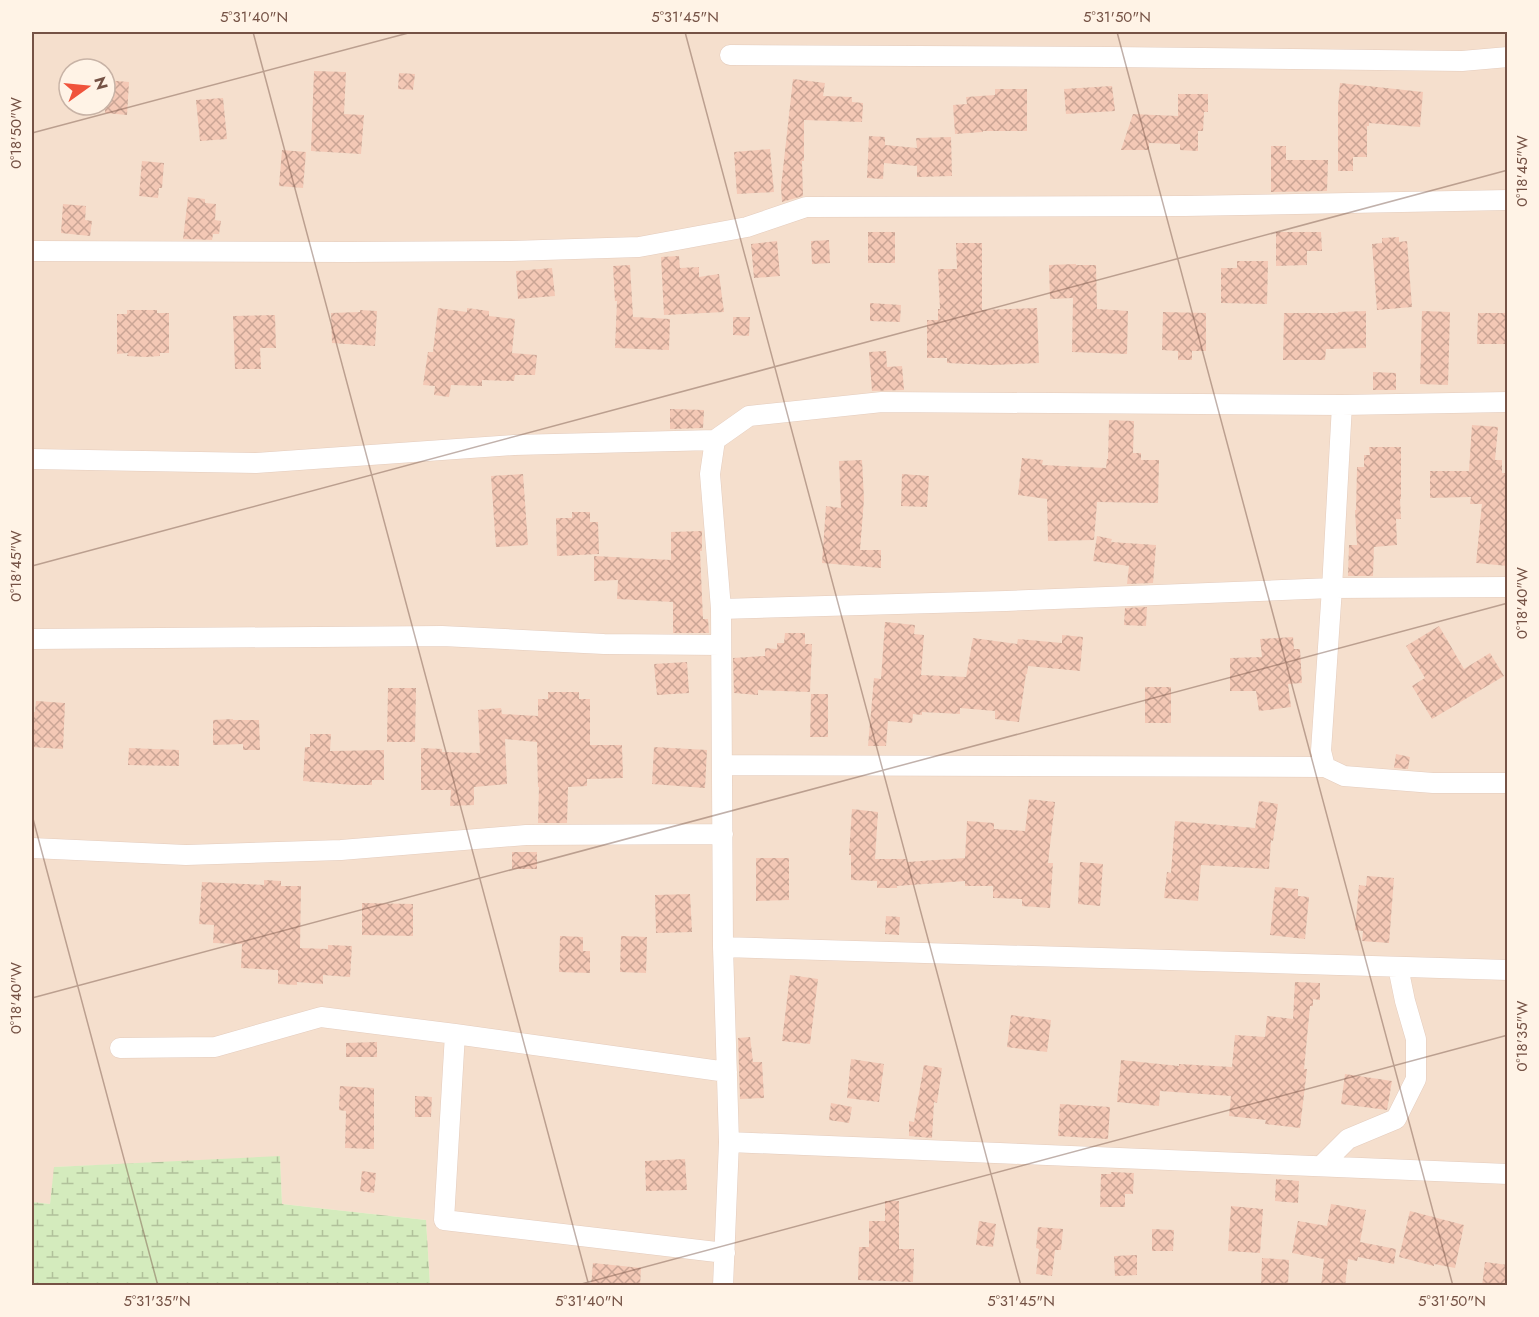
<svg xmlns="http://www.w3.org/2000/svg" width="1539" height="1317" font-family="Jost,sans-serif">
	<defs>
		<pattern id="wetland-marsh" width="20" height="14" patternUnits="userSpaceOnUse" patternTransform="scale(1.5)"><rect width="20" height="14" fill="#d4ebbd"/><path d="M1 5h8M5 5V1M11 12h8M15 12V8" fill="none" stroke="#b1c19b"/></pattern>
		<pattern id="building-cross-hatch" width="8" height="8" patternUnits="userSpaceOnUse" patternTransform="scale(1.5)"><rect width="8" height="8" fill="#f4c8b5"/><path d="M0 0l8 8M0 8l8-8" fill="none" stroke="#caa595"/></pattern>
	</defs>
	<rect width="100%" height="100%" fill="#feefde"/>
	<path fill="#f5dfcd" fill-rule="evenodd" d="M32,32H1507V1285H430L426,1220L282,1204L280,1157L55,1167L50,1204L32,1202ZM69,69H105V105H69Z"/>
	<path fill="url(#wetland-marsh)" d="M280,1156L282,1204L426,1220L430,1285H32V1202L50,1204L54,1167Z"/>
	<path fill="url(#building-cross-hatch)" d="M314,71L346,72L344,114L364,115L361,154L311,151Z
		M399,73L415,74L413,90L398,89Z
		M793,79L825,83L823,96L852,97V102L863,103L862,122L804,120V161H802L803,196L782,202L781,187Z
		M105,80L129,82L127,115L105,113Z
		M1340,83L1423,92L1420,127L1369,123V126H1367V157H1353V171H1338V106Z
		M1112,86L1115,111L1066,114L1064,89Z
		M995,89H1027V131H983V132L955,134L953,105L967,104L966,97L995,95Z
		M1178,94H1208V112H1204L1203,131H1198V151L1180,150V144L1149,143V150H1121L1133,114L1178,116Z
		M223,98L227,139L200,141L196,100Z
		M869,136L885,137V145L917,148L916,138L951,137L952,176L917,177V166L884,163L883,179L867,178Z
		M1271,146H1286V160H1328L1327,191L1271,192Z
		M770,149L774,192L737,194L734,152Z
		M282,150L306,152L303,188L279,186Z
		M142,161L164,163L162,188H159L158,198L139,196Z
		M188,197L205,199V203L216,204L215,220L221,221L219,234H213L212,240L183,239Z
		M63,204L86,206L85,220L92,221L90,236L61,233Z
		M868,232H895V263H868Z
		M1276,232H1321L1322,251H1307V265L1276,266Z
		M1399,237V242L1407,241L1412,307L1377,310L1372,244L1382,243V238Z
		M829,240L830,263L812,264L811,241Z
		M777,241L780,276L754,278L751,244Z
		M956,243H982V310L1037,308L1039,363L991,365L947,363V358H927V320H938V309H940L938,269H957Z
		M679,256L680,268L699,267V277L719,274L724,312L664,315L661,257Z
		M1237,261H1268L1267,304L1221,303V268H1237Z
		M1076,264V265H1096L1097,309L1128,311L1127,354L1072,352L1073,298L1050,299L1049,265Z
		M630,265L633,317L670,319L669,350L615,348L617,301H615L613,266Z
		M552,268L555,296L518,299L516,271Z
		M870,303L901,305L900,322L870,321Z
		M438,308L467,312V308L489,311V316L515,319L512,353L537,355L535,375H515L514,381L482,380V386L451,385L449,397L434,395L435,386L423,385L428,352H433Z
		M127,310H157V313H169V353H160V356L146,357L127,356L128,353L117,354V314H127Z
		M360,310L377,311L375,346L332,343L331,313L360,312Z
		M1366,311V348L1326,349L1325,360H1283L1284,313H1338V312Z
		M1422,311L1450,312L1448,385L1420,384Z
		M1163,312L1206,313V351H1192V360H1178V351L1162,350Z
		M1478,313H1508V344H1477Z
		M275,315L276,348H260L261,369H235L233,316Z
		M733,317H750L749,336L733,335Z
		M886,351L887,367L902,366L904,390L872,391L869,352Z
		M1373,372L1396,373V390H1373Z
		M670,409L704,410L703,428L670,429Z
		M1109,420L1134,421L1133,453H1141V460H1159L1158,503L1097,502L1094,540L1048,541L1047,499L1018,495L1022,458L1043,460L1042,465L1106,468L1107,459H1108Z
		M1472,425L1498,427L1495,460H1502V473H1508V566L1476,563L1482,504H1470L1471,497L1430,498V471H1469Z
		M1369,447H1401V499H1400L1401,519H1396L1397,545L1374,547L1373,576H1348L1349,545H1357L1355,510H1356L1357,467H1364V455H1370Z
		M862,460L864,499L860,550H881V568L822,563L826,506L841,508L839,461Z
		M523,474L528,545L496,547L491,476Z
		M902,474L929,476L927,507L901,506Z
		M572,512H590V522H598L599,554L557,556L556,518H572Z
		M702,531V551H700L703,619H708L709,633H673V602L617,599L618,580L594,581V556L671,560V532Z
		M1097,536L1112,539L1111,542L1156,545L1153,583L1127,584L1129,566L1093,561Z
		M1147,607L1146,626L1124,625L1125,608Z
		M885,622L915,625L914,634L924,635L921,675L966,677L973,638L1017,644L1018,639L1062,643V635L1083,637L1080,671L1028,666L1027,674H1026L1019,722L995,719V711L960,708V714L922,712V715L913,714L912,723L888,721L886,746H868L874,678L881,679Z
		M1439,626L1464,669L1490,653L1504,676L1432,719L1412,686L1425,678L1406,646Z
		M785,633H805V644H812L810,692L758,690V695L734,693L733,658L765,656V648L777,649V643H784Z
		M1293,637L1294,649H1300L1302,683L1288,684L1291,707L1259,711L1256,691H1230V658L1262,657L1260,639Z
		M687,662L689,693L657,695L654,664Z
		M1145,687H1171V723H1145Z
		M388,688H416L415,742H387Z
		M548,692H579V699H590V745H622L623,778L587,779V786L568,787L567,823H538L539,787H538L537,742L505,739L507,784L474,787V805L450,806L451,790H421V748L442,749V752L480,753L478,710L501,708L502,714L538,716V699H548Z
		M811,694H828V737H810Z
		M36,701L65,703L63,749L32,747V712H35Z
		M233,719V720H259L260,750H243V744L213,745V720Z
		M310,734H331L330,751L384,750V780H372V785H353L303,781L305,747H310Z
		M654,747L707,750L705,788L652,784Z
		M129,748L179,750V766L128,765Z
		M1396,754L1410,757L1408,769L1394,768Z
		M1029,799L1055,802L1048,863H1053L1050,908L1022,906V899L993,898V886H965V881L897,886V888H877V881L851,880V855H849L852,809L878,812L875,859H906L907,862L965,858L967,821L994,823V829L1025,831Z
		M1259,801L1278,804L1273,841L1271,840L1269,869L1201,865L1198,901L1164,898L1167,872L1171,873L1175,821L1255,828Z
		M512,852H537V869H512Z
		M756,858H789V900L756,901Z
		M1080,862L1103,864L1100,906L1078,904Z
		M1367,876L1394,878L1389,943L1362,941L1363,931L1355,930L1359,885L1366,886Z
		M264,880L281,881V886H301L300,948L328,949V945L352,946L350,977L323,975V984L297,982V985L278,984V970L241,968L242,944L213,943L214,925L199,924L202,882L264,885Z
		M1275,887L1298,889V896L1309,897L1305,939L1270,935Z
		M690,894L692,932L656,933L655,895Z
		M362,903L413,904V936L362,935Z
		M886,916L900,917L899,935L885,934Z
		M560,936L583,937V951H590V973L559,972Z
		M621,936L647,937L646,973L620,972Z
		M790,975L818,979L810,1044L782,1041Z
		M1295,982L1320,983V1000L1313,999V1006H1310L1304,1069H1307L1300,1128L1265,1124L1266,1120L1229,1116L1231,1096L1160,1091L1159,1106L1117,1102L1121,1060L1179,1066V1064L1232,1067L1235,1035L1265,1037L1267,1016L1293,1019Z
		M1011,1015L1051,1020L1047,1052L1007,1047Z
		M750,1037L753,1062H762L764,1098L740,1099L738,1038Z
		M377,1042V1057H346V1043Z
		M851,1059L884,1064L879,1102L847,1098Z
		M924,1065L942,1068L937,1103L934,1102L932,1138L909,1136V1121L914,1122Z
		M1345,1074L1392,1081L1387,1110L1341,1104Z
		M340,1086L374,1088V1149L345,1148L346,1111L339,1110Z
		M415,1096L432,1097L431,1117H415Z
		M831,1103L852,1107L849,1123L829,1120Z
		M1060,1104L1110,1107L1108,1139L1058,1136Z
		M685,1159L687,1190L646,1191L645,1161Z
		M362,1171L376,1173L374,1193L360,1191Z
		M1111,1172L1134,1173L1133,1194H1125V1207H1100L1101,1174H1111Z
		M1276,1179L1299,1181L1298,1203L1275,1201Z
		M885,1201H899V1249H914L913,1282L858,1280L859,1247H869V1221H885Z
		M1331,1204L1366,1210L1360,1242L1396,1249L1394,1264L1358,1257L1357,1261L1348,1259L1345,1286H1321L1324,1259L1292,1253L1298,1221L1327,1226Z
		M1231,1206L1263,1209L1260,1253L1228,1251Z
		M1410,1211L1464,1225L1455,1268L1434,1264V1266L1399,1257Z
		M979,1221L996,1224L993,1247L976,1245Z
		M1038,1227L1063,1229L1061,1250H1055L1052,1276L1036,1274L1039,1249L1036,1248Z
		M1152,1229L1174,1230L1173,1251H1152Z
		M1137,1255V1275L1115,1276L1114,1256Z
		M1262,1258L1289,1260L1288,1286H1261Z
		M1485,1262L1508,1265V1286H1482Z
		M593,1263L641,1268L640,1286H591Z"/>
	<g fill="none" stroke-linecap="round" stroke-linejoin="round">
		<g stroke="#e4ccbd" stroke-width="21">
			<path id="minor" d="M730,55L1110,57L1462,61L1508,57
				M32,251L350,252L511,251L639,247L747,227L806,207L1185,206L1508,200
				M1342,405L1332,588L1321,751L1325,767L1344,776L1433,783H1508
				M32,459L256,463L514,445L715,440
				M721,609L1006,601L1332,588L1508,587
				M32,639L442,636L604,644L721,645
				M723,765L1325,767
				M32,848L186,855L341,850L526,835L723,834
				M723,947L1508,970
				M455,1034L444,1220L725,1253
				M120,1048L215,1047L321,1017L455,1034L727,1072
				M729,1142L1508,1174
				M1321,1166L1348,1139L1396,1119L1416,1079V1039L1405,1001L1398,967
				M723,1286L729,1142L723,947L721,609L710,474L715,440L749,416L882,402L1342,405L1508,402"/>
		</g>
		<use href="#minor" stroke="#fff" stroke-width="20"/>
	</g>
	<path fill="none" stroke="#755245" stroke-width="1.5" stroke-opacity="0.45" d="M253,32L589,1286M685,32L1021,1286M1117,32L1453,1286M32,133L412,32M32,566L1508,170M32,815L158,1286M32,998L1508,603M574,1286L1508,1035"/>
	<rect width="1539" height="1317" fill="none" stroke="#fff3e6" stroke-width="66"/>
	<g transform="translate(87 87) rotate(75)"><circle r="28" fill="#fff3e6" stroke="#c8b3a6" stroke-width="1.5"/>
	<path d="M0-4.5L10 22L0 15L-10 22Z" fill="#f0533b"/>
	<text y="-9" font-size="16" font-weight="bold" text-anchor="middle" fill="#755245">N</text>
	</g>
	<rect x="33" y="33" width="1473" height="1251" fill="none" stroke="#755245" stroke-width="2"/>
	<g font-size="15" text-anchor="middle" fill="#755245">
		<text x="254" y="22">5°31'40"N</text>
		<text x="685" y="22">5°31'45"N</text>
		<text x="1117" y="22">5°31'50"N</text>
		<text transform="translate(16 133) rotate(-90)" y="5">0°18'50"W</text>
		<text transform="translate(1522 171) rotate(-90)" y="5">0°18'45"W</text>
		<text transform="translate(16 566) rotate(-90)" y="5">0°18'45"W</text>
		<text transform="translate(1522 603) rotate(-90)" y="5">0°18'40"W</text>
		<text transform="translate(16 998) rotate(-90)" y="5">0°18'40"W</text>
		<text transform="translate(1522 1036) rotate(-90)" y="5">0°18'35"W</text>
		<text x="157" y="1306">5°31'35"N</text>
		<text x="589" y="1306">5°31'40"N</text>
		<text x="1021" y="1306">5°31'45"N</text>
		<text x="1452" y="1306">5°31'50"N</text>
	</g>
</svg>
